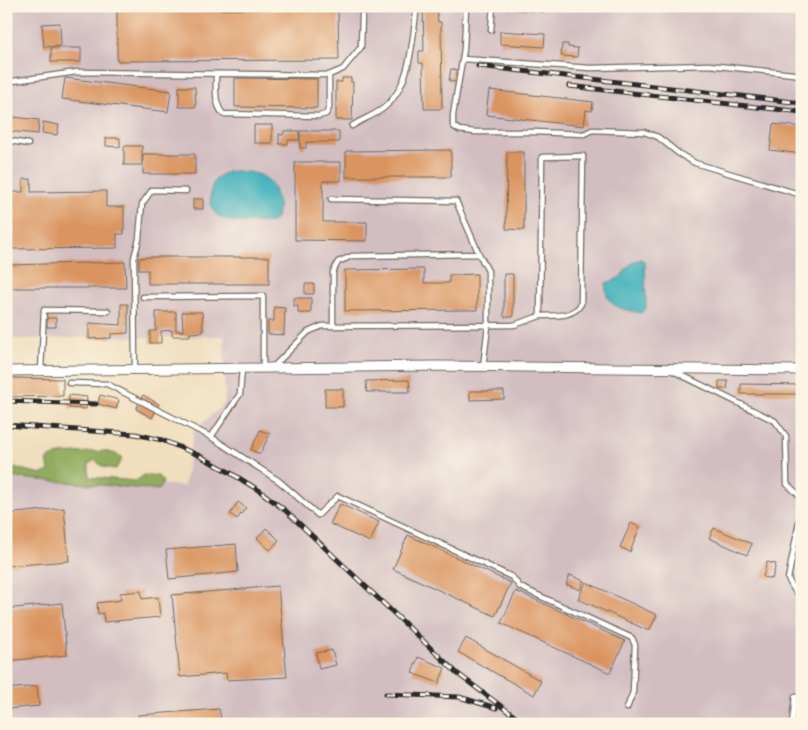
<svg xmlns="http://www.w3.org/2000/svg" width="808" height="730" font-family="Pangolin,sans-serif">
	<rect width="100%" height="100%" fill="#fcf5e5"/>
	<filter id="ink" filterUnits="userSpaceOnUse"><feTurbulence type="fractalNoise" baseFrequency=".02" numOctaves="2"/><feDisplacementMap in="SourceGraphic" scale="10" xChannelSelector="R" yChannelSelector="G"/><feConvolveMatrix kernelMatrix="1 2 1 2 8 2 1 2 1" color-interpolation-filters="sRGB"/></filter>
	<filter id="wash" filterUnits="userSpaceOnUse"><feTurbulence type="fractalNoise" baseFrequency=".0096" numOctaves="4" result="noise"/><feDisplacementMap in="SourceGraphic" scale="20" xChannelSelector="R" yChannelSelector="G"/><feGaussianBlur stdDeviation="1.12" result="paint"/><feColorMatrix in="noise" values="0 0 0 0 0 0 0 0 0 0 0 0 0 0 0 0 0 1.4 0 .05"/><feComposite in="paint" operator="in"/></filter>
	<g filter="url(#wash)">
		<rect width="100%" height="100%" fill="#f0debe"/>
		<path fill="#d2bec1" d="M6,6H734L802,21V724H6V474L184,486L194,431L225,403L224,336L6,339Z"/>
		<path fill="#91ac5f" stroke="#5e6c45" d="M105,451L116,454L122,459L116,469L103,467L95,460L89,464V477L136,481L144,475L158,476L163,482L159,490L6,477V471L11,472L15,468L42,474L49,471L47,459L61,454Z"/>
		<path fill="#41b1bb" stroke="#366e73" d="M233,171C264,172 274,177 279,209L275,220L270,222C255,222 233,224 220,217C208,211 208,189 216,179C221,174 226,172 233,171Z
			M641,259L645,263L646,308L641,313C621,309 604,307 606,283C611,281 619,279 622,275C628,267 630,262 641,259Z"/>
		<g id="blocks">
			<path fill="#da9461" d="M117,6H132V10L338,9L339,60L117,61Z
				M423,6H436L438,22H441L442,109H424L423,63H419V51H424Z
				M60,23L61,46L44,47L42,24Z
				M500,31L545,34L544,47L500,44Z
				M562,44H568V47L578,48L577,57L561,56Z
				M51,48H81V62H51Z
				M451,69L459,70L457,82L449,81Z
				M65,78L171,91L168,112L62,99Z
				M235,78L317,79V108L235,107Z
				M342,78H351V82H353L352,120H336V82H342Z
				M179,87H195L196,107H179Z
				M489,90L593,102L592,111L586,110L584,126L486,115Z
				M6,116L39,120L38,134L6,131Z
				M43,122L59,125L57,135L42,133Z
				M773,124L802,127V154L770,150Z
				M254,125H272V143H254Z
				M284,131H299V140H288V144H279V134L283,135Z
				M300,131H339V142H306V148H300Z
				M106,138H120V147L106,146Z
				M124,146H142V165H124Z
				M451,150V177H346V151Z
				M507,152H524V230L506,229Z
				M143,154H195V174H143Z
				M295,162H341V181H323V222H367V241L295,240Z
				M23,179H31V192L106,191V207H124V234H117V248L12,249V234H6V209H12V192H23Z
				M193,199H203V209H193Z
				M148,257H269V284H148V270H139V258Z
				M125,262L126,288H6V265Z
				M424,269V283H449V275L477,274V310L345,311V270Z
				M504,274H513V317H504Z
				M305,284H314V294H305Z
				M294,298H311V313H298V306H294Z
				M121,304H128V333L111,334V338L89,339V323L121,325Z
				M274,307L285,308L284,335L268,334V321H274Z
				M156,312H176V331H183L182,312H202L203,332L190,333V336H172V330L161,331V343H150V331H156Z
				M47,318H56V327H47Z
				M12,378L63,379V396L6,397V384H11Z
				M409,380L410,392H367L366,381Z
				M719,381H728L727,389H719Z
				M741,384L802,385V394H741Z
				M325,389H343V407H325Z
				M470,391H504V399L470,400Z
				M69,395L87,397L86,409L69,408Z
				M100,395L119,400L116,409L98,404Z
				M143,395L159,404L152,418L136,409Z
				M260,430L270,434L260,454L251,450Z
				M238,502L246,508L237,519L230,514Z
				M340,504L379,522L370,542L330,524Z
				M64,508L69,561L6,566V514Z
				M631,523L640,527L630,552L620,547Z
				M266,528L279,540L270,550L257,538Z
				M714,528L752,544L747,555L709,538Z
				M408,535L511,583L495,616L393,569Z
				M236,544L238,572L169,579L166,550Z
				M767,562L776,564L772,579L763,577Z
				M570,575L584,581L580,590L566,584Z
				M586,582L657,615L649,631L578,599Z
				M278,586L287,677L227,680L226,673L180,677L172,595Z
				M141,591L142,599L158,597L160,617L104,622L103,613L98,614L97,603L121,600L120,593Z
				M516,591L625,641L610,673L501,623Z
				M62,603L67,655L6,661V609Z
				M466,638L541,681L534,695L458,652Z
				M332,650L336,665L319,669L316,653Z
				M418,657L445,668L439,683L412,673Z
				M37,686L39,706L6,709V689Z
				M219,709L222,724H139L138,715Z"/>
		</g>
	</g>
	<g filter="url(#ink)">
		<use href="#blocks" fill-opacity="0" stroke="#706a5e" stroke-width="1"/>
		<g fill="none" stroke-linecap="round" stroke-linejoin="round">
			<g stroke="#706a5e" stroke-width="7">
				<path id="lane" d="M466,6L464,49L453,115V126L459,130L475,132H534L584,134L592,130L644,132L658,137L678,153L695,163L802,195
					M509,6L544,9
					M491,30L493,6
					M463,59L590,68L709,65L802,75
					M216,75C216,89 214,103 223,114L319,116L326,114L329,108V75
					M6,82L77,72L329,75L343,69L361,47L362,15
					M352,126C362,119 376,115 385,107C412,84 412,39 417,6
					M6,140L28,144
					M331,199L456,201L479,254
					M143,297L263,296V368
					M333,326V272L338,262L352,256L479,254L488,271V326L483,367
					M273,367L308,332L322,326L514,325L540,316L542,157L583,156L581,304C573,318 554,315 540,316
					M242,368L240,394L211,437L279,481L318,515L338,496L512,577L520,587L632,638L635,645L633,692L627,708
					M135,369L134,258L139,239L142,204L152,190L186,191
					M41,370L44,310L108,311
					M673,371L775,421L786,436L787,484L802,498
					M69,383L107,384L211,437
					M802,506L788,579L795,591L802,596
					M792,724L795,697H802"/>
			</g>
			<g stroke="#706a5e" stroke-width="11">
				<path id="street" d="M6,371L436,366L802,370"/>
			</g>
			<use href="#lane" stroke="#fff" stroke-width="4.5"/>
			<use href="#street" stroke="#fff" stroke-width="9"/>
			<g stroke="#2b2b2b" stroke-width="5">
				<path id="rail" d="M478,66L802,103
					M569,86L802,112
					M6,401L96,404
					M6,425L135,434L162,440L198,455L229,472L260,491L286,511L458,674L525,724
					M386,694L459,697L496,708"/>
			</g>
			<use href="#rail" stroke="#fcf5e5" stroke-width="3" stroke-dasharray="9" stroke-linecap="butt"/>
		</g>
	</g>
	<rect width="808" height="730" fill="none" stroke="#fcf5e5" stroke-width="25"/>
</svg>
